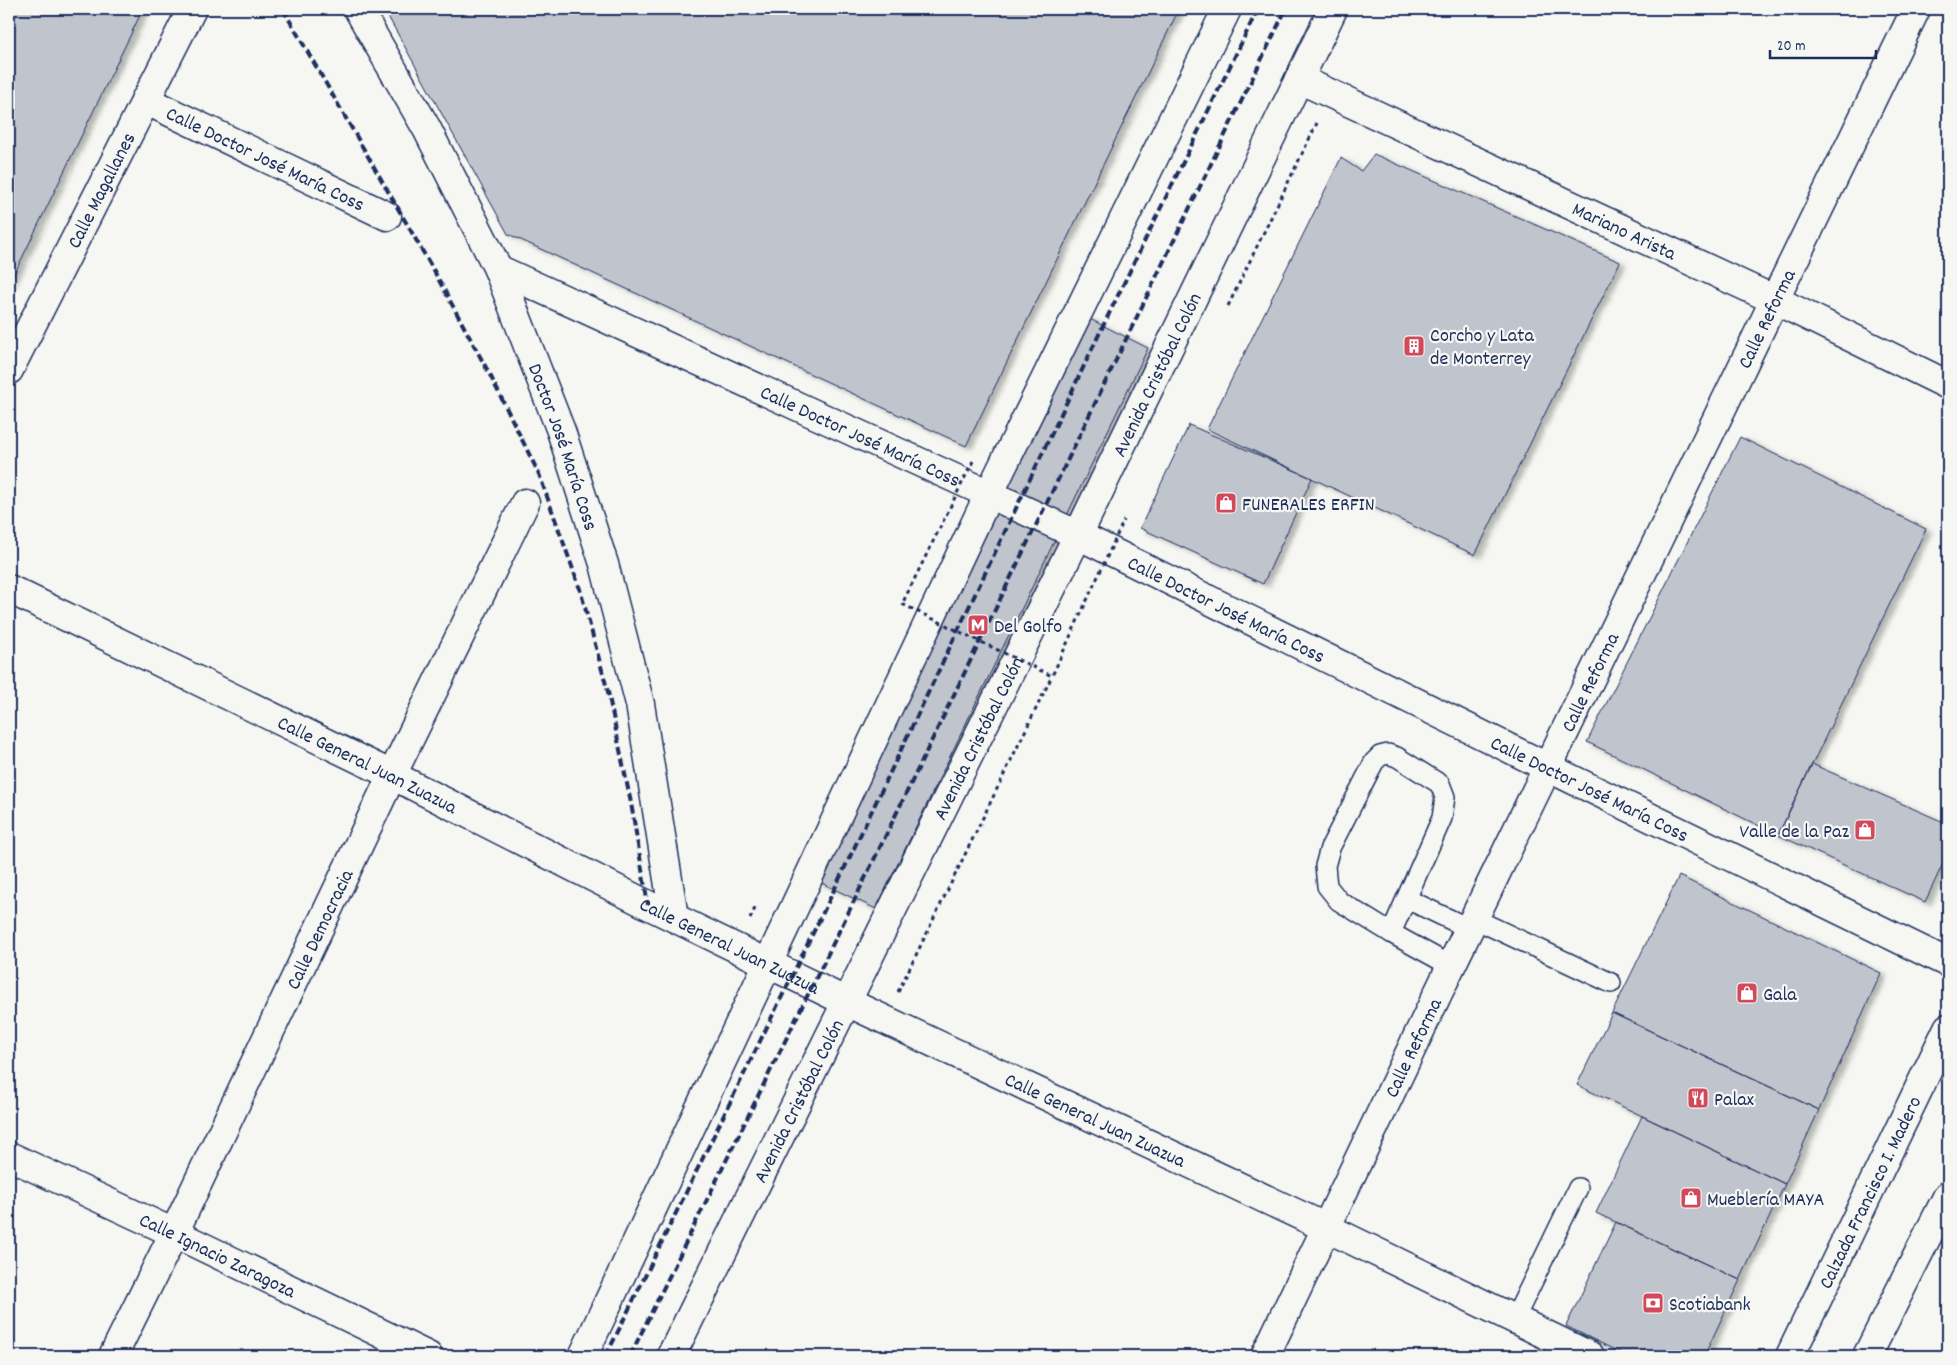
<svg xmlns="http://www.w3.org/2000/svg" width="1957" height="1365" font-family="Dekko,sans-serif">
	<defs>
		<filter id="shadow"><feDropShadow dx="5.5" dy="3" stdDeviation="2.5" flood-color="#0004"/></filter>
	</defs>
	<rect width="100%" height="100%" fill="#f6f6f2"/>
	<filter id="ink" filterUnits="userSpaceOnUse"><feTurbulence type="fractalNoise" baseFrequency=".02" numOctaves="2"/><feDisplacementMap in="SourceGraphic" scale="10" xChannelSelector="R" yChannelSelector="G"/><feConvolveMatrix kernelMatrix="1 2 1 2 8 2 1 2 1" color-interpolation-filters="sRGB"/></filter>
	<g filter="url(#ink)">
		<path fill="#c0c4cd" stroke="#1b2f5e" filter="url(#shadow)" d="M9,9H143L9,285Z
			M384,9H1179L966,446L508,234Z
			M1374,154L1620,262L1475,555L1207,429L1341,158L1361,171Z
			M1086,317L1148,348L876,909L813,879Z
			M1189,425L1312,478L1263,584L1140,528Z
			M1740,437L1926,529L1778,835L1587,742Z
			M1812,764L1948,824V853L1925,902L1778,835Z
			M1679,876L1881,973L1819,1110L1612,1013Z
			M1612,1013L1819,1110L1785,1184L1577,1085Z
			M1642,1116L1785,1184L1740,1280L1596,1213Z
			M1616,1222L1740,1280L1704,1356H1627L1566,1326Z
			M1948,1339V1356H1940Z"/>
		<g fill="none" stroke-linecap="round" stroke-linejoin="round">
			<g stroke="#1b2f5e" stroke-width="22">
				<path id="service" d="M1407,899L1470,929
					M1475,919L1611,983
					M1391,933L1442,818L1445,797L1440,784L1397,757L1388,754L1380,756L1374,762L1330,848L1325,866L1327,886L1339,901L1391,933L1451,966
					M1514,1320L1578,1188"/>
			</g>
			<g stroke="#1b2f5e" stroke-width="31">
				<g id="minor">
					<path id="s1" d="M358,9L427,129L498,269L561,431L604,564L640,704L674,917"/>
					<path id="s2" d="M1299,79L1775,300L1948,385"/>
					<path id="s3" d="M145,100L387,216"/>
					<path id="s4" d="M498,269L989,494"/>
					<path id="s5" d="M9,589L392,775L648,905L847,1002L1327,1228L1590,1356"/>
					<path d="M1549,768L1948,963"/>
					<path id="s6" d="M9,1156L174,1233L428,1356"/>
					<path id="s7" d="M113,1356L174,1233L392,775L525,503"/>
				</g>
			</g>
			<g stroke="#1b2f5e" stroke-width="31">
				<g id="tertiary">
					<path id="s8" d="M9,370L192,9"/>
					<path id="s9" d="M989,494L1078,535L1549,768"/>
					<path id="s10" d="M1265,1356L1451,966L1916,9"/>
				</g>
			</g>
			<g stroke="#1b2f5e" stroke-width="31">
				<g id="primary">
					<path d="M583,1356L989,494L1227,9"/>
					<path id="s11" d="M671,1356L1078,535L1333,9"/>
					<path id="s12" d="M1790,1356L1948,1028"/>
					<path d="M1867,1356L1948,1195"/>
				</g>
			</g>
			<path stroke="#1b2f5e" stroke-width="3" stroke-dasharray="4 4" stroke-linecap="butt" d="M1228,306L1317,123
				M750,919L756,906
				M898,992L1052,676"/>
			<use href="#service" stroke="#f6f6f2" stroke-width="19"/>
			<use href="#minor" stroke="#f6f6f2" stroke-width="28"/>
			<use href="#tertiary" stroke="#f6f6f2" stroke-width="28"/>
			<use href="#primary" stroke="#f6f6f2" stroke-width="28"/>
			<path stroke="#1b2f5e" stroke-width="4" stroke-dasharray="8 4" stroke-linecap="butt" d="M283,9L434,271L490,375L539,474L580,589L608,692L631,803L648,905
				M606,1356L835,888L1103,326L1258,9
				M630,1356L854,901L1286,9"/>
			<path stroke="#1b2f5e" stroke-width="3" stroke-dasharray="4 4" stroke-linecap="butt" d="M973,461L902,604L1052,676L1124,520"/>
		</g>
	</g>
	<defs>
		<g id="building-square" transform="scale(1.125)"><rect x="-9" y="-9" width="18" height="18" rx="4" fill="#d1495b" stroke="#f6f6f2"/><path d="M-4-6H4V6H1V3H-1V6H-4ZM-2.5-4.3h1.7v1.8h-1.7ZM.8-4.3h1.7v1.8H.8ZM-2.5-1h1.7V.8h-1.7ZM.8-1h1.7V.8H.8Z" fill="#fff"/></g>
		<g id="shop-square" transform="scale(1.125)"><rect x="-9" y="-9" width="18" height="18" rx="4" fill="#d1495b" stroke="#f6f6f2"/><path d="M-5-2.5h2.3a2.7 3.5 0 0 1 5.4 0H5L5.5 6h-11ZM-1.5-2.5h3a1.5 2.3 0 0 0-3 0Z" fill="#fff"/></g>
		<g id="metro-square" transform="scale(1.125)"><rect x="-9" y="-9" width="18" height="18" rx="4" fill="#d1495b" stroke="#f6f6f2"/><path d="M-5.5 5V-5H-3L0 0L3-5H5.5V5H3V-.5L0 4L-3-.5V5Z" fill="#fff"/></g>
		<g id="restaurant-square" transform="scale(1.125)"><rect x="-9" y="-9" width="18" height="18" rx="4" fill="#d1495b" stroke="#f6f6f2"/><path d="M-5-6h1v4h1v-4h1v4h1v-4h1v5L-1.5 .5V6h-2V.5L-5-1ZM5-6V6H3V1.5H1.5Q1.5-4 5-6Z" fill="#fff"/></g>
		<g id="bank-square" transform="scale(1.125)"><rect x="-9" y="-9" width="18" height="18" rx="4" fill="#d1495b" stroke="#f6f6f2"/><path d="M-6-4H6V4H-6ZM0-2.3a2.3 2.3 0 1 0 0 4.6a2.3 2.3 0 1 0 0-4.6Z" fill="#fff"/></g>
	</defs>
	<g fill-rule="evenodd">
		<use href="#building-square" x="1414" y="346"/>
		<use href="#shop-square" x="1226" y="503"/>
		<use href="#metro-square" x="978" y="625"/>
		<use href="#shop-square" x="1865" y="830"/>
		<use href="#shop-square" x="1747" y="993"/>
		<use href="#restaurant-square" x="1698" y="1098"/>
		<use href="#shop-square" x="1691" y="1198"/>
		<use href="#bank-square" x="1653" y="1303"/>
	</g>
	<g text-anchor="middle" stroke-width="4.5" stroke-linejoin="round" paint-order="stroke">
		<g font-size="20" fill="#1b2f5e" stroke="#f6f6f2">
			<text dy="7" stroke="none"><textPath href="#s3" startOffset="134">Calle Doctor José María Coss</textPath></text>
			<text dy="7" stroke="none"><textPath href="#s8" startOffset="202">Calle Magallanes</textPath></text>
			<text dy="7" stroke="none"><textPath href="#s2" startOffset="359">Mariano Arista</textPath></text>
			<text dy="7" stroke="none"><textPath href="#s10" startOffset="1152">Calle Reforma</textPath></text>
			<text dy="7" stroke="none"><textPath href="#s11" startOffset="1095">Avenida Cristóbal Colón</textPath></text>
			<text dy="7" stroke="none"><textPath href="#s4" startOffset="399">Calle Doctor José María Coss</textPath></text>
			<text dy="7" stroke="none"><textPath href="#s1" startOffset="485">Doctor José María Coss</textPath></text>
			<text dy="7" stroke="none"><textPath href="#s9" startOffset="264">Calle Doctor José María Coss</textPath></text>
			<text dy="7" stroke="none"><textPath href="#s10" startOffset="748">Calle Reforma</textPath></text>
			<text dy="7" stroke="none"><textPath href="#s11" startOffset="690">Avenida Cristóbal Colón</textPath></text>
			<text dy="7" stroke="none"><textPath href="#s5" startOffset="399">Calle General Juan Zuazua</textPath></text>
			<text transform="translate(1590 788) rotate(26)" y="7">Calle Doctor José María Coss</text>
			<text dy="7" stroke="none"><textPath href="#s7" startOffset="474">Calle Democracia</textPath></text>
			<text dy="7" stroke="none"><textPath href="#s5" startOffset="804">Calle General Juan Zuazua</textPath></text>
			<text dy="7" stroke="none"><textPath href="#s10" startOffset="342">Calle Reforma</textPath></text>
			<text dy="7" stroke="none"><textPath href="#s11" startOffset="285">Avenida Cristóbal Colón</textPath></text>
			<text dy="7" stroke="none"><textPath href="#s5" startOffset="1209">Calle General Juan Zuazua</textPath></text>
			<text dy="7" stroke="none"><textPath href="#s12" startOffset="182">Calzada Francisco I. Madero</textPath></text>
			<text dy="7" stroke="none"><textPath href="#s6" startOffset="231">Calle Ignacio Zaragoza</textPath></text>
		</g>
		<g font-size="20" fill="#1b2f5e" stroke="#f6f6f2" text-anchor="start">
			<text x="1430" y="341">Corcho y Lata<tspan x="1430" dy="23">de Monterrey</tspan></text>
			<text x="1242" y="510">FUNERALES ERFIN</text>
			<text x="994" y="632">Del Golfo</text>
			<text x="1849" y="837" text-anchor="end">Valle de la Paz</text>
			<text x="1763" y="1000">Gala</text>
			<text x="1714" y="1105">Palax</text>
			<text x="1707" y="1205">Mueblería MAYA</text>
			<text x="1669" y="1310">Scotiabank</text>
		</g>
	</g>
	<rect width="1957" height="1365" fill="none" stroke="#f6f6f2" stroke-width="30"/>
	<rect x="15" y="15" width="1927" height="1335" fill="none" stroke="#1b2f5e" stroke-width="2" filter="url(#ink)"/>
	<path d="M1770 50v8h106v-8" fill="none" stroke="#1b2f5e" stroke-width="2.5"/>
	<text x="1777" y="50" font-size="15" fill="#1b2f5e" stroke="#f6f6f2" stroke-width="4" paint-order="stroke">20 m</text>
</svg>
